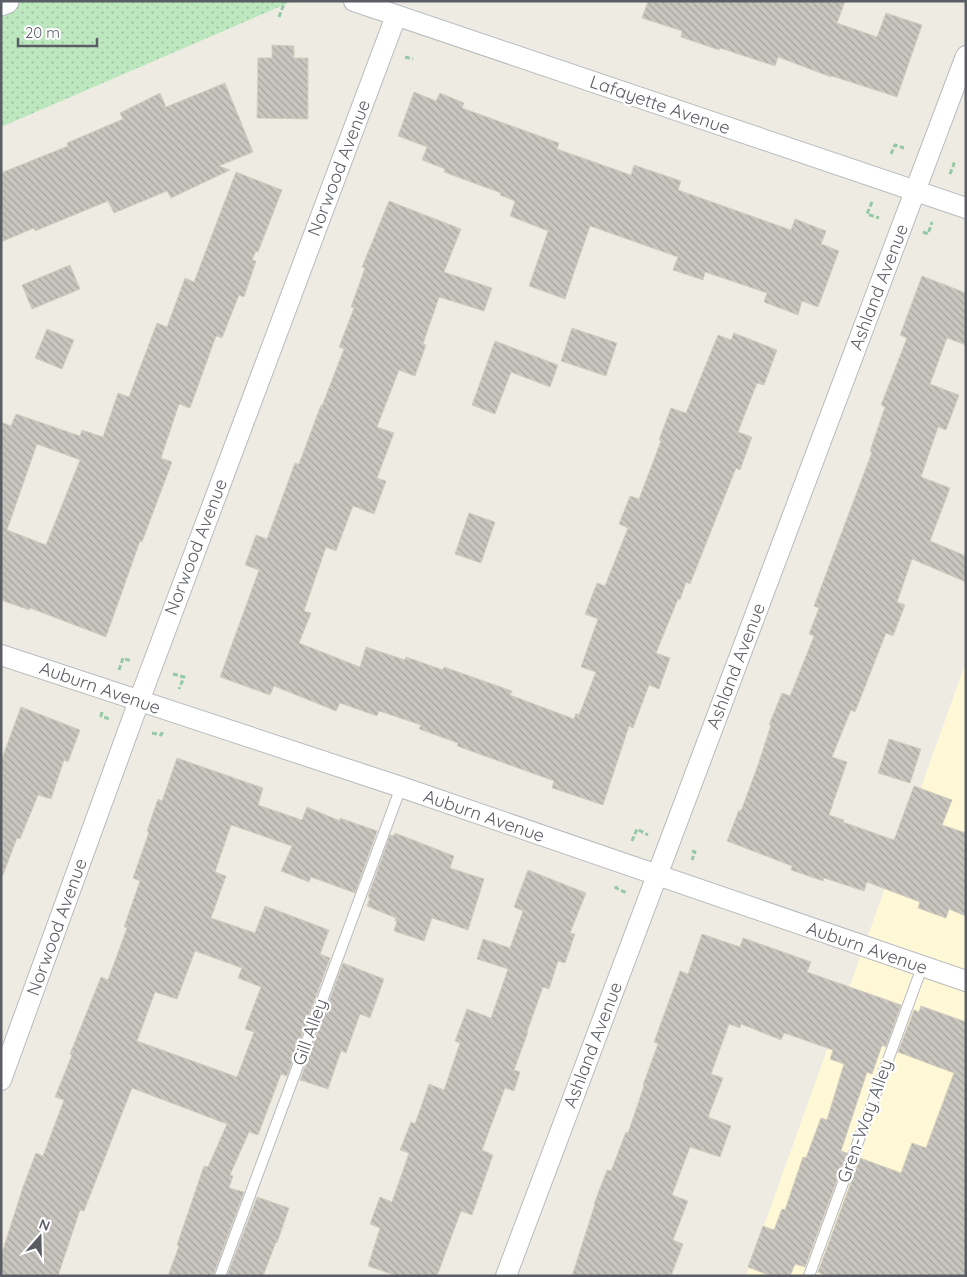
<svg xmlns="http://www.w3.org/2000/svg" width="967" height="1277" font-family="Quicksand,sans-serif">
	<defs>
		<pattern id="park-dots" width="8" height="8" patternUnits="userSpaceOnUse" patternTransform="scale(1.25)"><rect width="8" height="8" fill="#bde8bf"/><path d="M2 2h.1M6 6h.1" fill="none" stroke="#9dbf9f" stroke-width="1.8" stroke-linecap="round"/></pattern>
		<pattern id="building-back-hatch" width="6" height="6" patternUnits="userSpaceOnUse" patternTransform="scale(1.25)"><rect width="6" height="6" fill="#c9c6bf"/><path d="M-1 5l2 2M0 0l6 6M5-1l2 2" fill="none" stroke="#a6a49f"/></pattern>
	</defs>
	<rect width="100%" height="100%" fill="#eeece2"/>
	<path fill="#fff8d6" d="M966,662V1276H746Z"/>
	<path fill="url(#park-dots)" d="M1,1H293L1,127Z"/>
	<path fill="url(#building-back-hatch)" stroke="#d3cec0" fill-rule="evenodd" d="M648,1H845L837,23L877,37L886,13L922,25L897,97L832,76L831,77L778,57L775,66L720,48L719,50L681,37L682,31L642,18Z
		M272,45L294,46V58H308V119L257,118L258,58H272Z
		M225,83L253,152L219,166L230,170L171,198L167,191L114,213L108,201L35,231L34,228L1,242V173L68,146L67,143L123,119L120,113L160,93L166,107Z
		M414,92L436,101L440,93L464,103L462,108L559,143L557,149L631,175L634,165L681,181L678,190L791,230L795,219L826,231L821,244L839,251L818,307L802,301L798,315L764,302L767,293L705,272L703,280L673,270L678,257L590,226L565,299L529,286L548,231L510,216L515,201L500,195L501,193L444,172L445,169L422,160L427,147L398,136Z
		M236,172L282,190L258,252L256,251L252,260L256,261L244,297L239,295L222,338L216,336L190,408L179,404L161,458L172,462L142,542L140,541L106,637L30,608L29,610L1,600V422L11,426L16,414L80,436L82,430L103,437L118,393L129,397L157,323L167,327L185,278L194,282ZM37,444L80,460L46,545L7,530Z
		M389,201L461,229L444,272L492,288L484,311L439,297L423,344L426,345L415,376L399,370L377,427L394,433L377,478L386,481L374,514L353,506L336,551L326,547L304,611L311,613L299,643L360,667L366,647L405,660L406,657L443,670L444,667L512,691L510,695L574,719L576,713L579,715L596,672L581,667L598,619L585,614L597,583L605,586L628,528L619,524L630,496L639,499L661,441L659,440L671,408L686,413L718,335L731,340L734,333L777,350L764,385L757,383L738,432L752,437L740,470L736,468L690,584L686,582L680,600L678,599L656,653L670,658L659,689L649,685L633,728L629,726L603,805L552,788L554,781L457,746L458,743L419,729L421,725L379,711L377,716L340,703L336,711L274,686L270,695L220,677L259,570L245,565L256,535L267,539L295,463L299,464L321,405L322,406L344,349L339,347L354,308L351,307L365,268L362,267Z
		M70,265L80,289L32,309L22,285Z
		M922,276L966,293V345L947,338L930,384L959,395L946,430L938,427L921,477L950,488L930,541L966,556V582L912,559L897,602L905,605L893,636L886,633L855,712L851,710L832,757L847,762L829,815L844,820L843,822L894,840L914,786L952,800L942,825L966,833V916L949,909L946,918L918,908L920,902L867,882L864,891L824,878L823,881L791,870L792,866L727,841L739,810L741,811L758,765L771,725H769L782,693L790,696L814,636L809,634L819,608L814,606L872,452L870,451L885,407L881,405L907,338L900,335Z
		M572,328L617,343L606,376L561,361Z
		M47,329L74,340L62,369L35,358Z
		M495,341L558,365L550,387L511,372L495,414L472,405Z
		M469,513L495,522L481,563L455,554Z
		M21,707L80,730L68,762L64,760L51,799L38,795L20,839L17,838L3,875H1V761Z
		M889,739L921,749L910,783L878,773Z
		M177,758L263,788L258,805L302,820L307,807L340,821V818L377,831L355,893L311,877L309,882L281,871L292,846L231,825L215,872L226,876L211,918L255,933L265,906L329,930L320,954L330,958L287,1076L281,1074L258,1135L249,1132L230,1175L233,1176L229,1188L244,1192L213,1276H168L179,1246L177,1245L204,1166L208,1167L227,1124L132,1088L84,1211L80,1210L58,1276H1V1256L23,1187L36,1153L43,1156L64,1100L55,1097L72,1055L70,1054L101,977L108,980L127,928L124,927L140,881L133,878L149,832L147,831L158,799L162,801ZM195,951L242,968L238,978L261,987L245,1029L254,1032L237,1077L137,1041L155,992L177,999Z
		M395,833L454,856L450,868L484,879L468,930L432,918L424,941L394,931L397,921H395L396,918L367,906L370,898L368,897L390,835L394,836Z
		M528,870L586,893L570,933L575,934L565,963L558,961L549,989L543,987L527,1032H528L514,1070L520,1072L514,1091L505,1088L482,1150L493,1155L472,1215L461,1211L437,1276H397L368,1266L380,1228L370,1224L380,1197L392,1202L409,1153L400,1150L411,1122L415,1124L429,1084L444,1090L460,1043L455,1041L467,1009L491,1018L508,969L477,959L483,939L510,948L523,911L514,907Z
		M702,934L740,947L743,938L772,948L811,962L807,972L901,1005L886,1047L882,1045L872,1074L867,1072L841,1151L847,1153L805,1267L795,1264L790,1276H771L748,1267L763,1226L774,1230L782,1209L785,1210L803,1157L806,1158L821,1118L827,1120L844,1064L830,1059L833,1050L784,1033L781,1040L741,1024L740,1028L729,1024L711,1074L723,1078L708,1117L731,1126L720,1157L690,1147L672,1195L688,1201L673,1240L683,1244L671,1276H572L595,1204H594L607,1170L611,1171L626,1132L628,1133L644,1086L643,1085L658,1044L654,1042L680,971L688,974Z
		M343,963L384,979L370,1018L360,1014L346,1053L341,1051L328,1089L300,1080Z
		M921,1006L966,1022V1276H827L818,1272L860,1158L901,1173L912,1143L926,1148L954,1073L898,1052L914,1010L919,1012Z
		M257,1197L289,1208L277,1243L276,1242L263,1276H227Z"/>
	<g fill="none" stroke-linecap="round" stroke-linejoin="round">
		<g stroke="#b7babf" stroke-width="12">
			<path id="service" d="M220,1276L401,787
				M809,1276L922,967"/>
		</g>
		<g stroke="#b7babf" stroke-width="22">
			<path id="minor" d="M354,1L966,208
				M1,655L401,787L966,981
				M1,1080L139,701L396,16
				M506,1276L966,56"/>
		</g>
		<g stroke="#b7babf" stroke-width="27">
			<path id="tertiary" d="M1,3L6,1"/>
		</g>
		<path stroke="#95c9a6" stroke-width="3" stroke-dasharray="5 2.5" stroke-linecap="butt" d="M279,17L285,1
			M405,57L413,59
			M891,154L895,145L904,148
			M950,174L954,164L951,163
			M872,202L867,214L879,218
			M923,232L928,234L932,222
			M119,670L123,658L131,661
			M173,674L184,677L179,689
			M102,712L101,716L109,719
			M152,733L161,735L163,731
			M632,841L637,829L648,835
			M692,851L695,852L692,860
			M616,886V888L627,893"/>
		<use href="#service" stroke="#fff" stroke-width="10"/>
		<use href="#minor" stroke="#fff" stroke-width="20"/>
		<use href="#tertiary" stroke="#fff" stroke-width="25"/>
	</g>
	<g text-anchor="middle" stroke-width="4.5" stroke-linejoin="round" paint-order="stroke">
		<g font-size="18" fill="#5a5e64" stroke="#fff">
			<text transform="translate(660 105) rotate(19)" y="6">Lafayette Avenue</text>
			<text transform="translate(339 168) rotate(-69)" y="6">Norwood Avenue</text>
			<text transform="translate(879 287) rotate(-69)" y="6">Ashland Avenue</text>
			<text transform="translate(196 547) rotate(-69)" y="6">Norwood Avenue</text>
			<text transform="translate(736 666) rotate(-69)" y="6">Ashland Avenue</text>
			<text transform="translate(100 688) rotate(19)" y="6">Auburn Avenue</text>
			<text transform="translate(484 816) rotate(19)" y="6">Auburn Avenue</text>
			<text transform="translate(57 927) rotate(-70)" y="6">Norwood Avenue</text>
			<text transform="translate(867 948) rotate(19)" y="6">Auburn Avenue</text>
			<text transform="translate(310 1032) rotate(-70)" y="6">Gill Alley</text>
			<text transform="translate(593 1045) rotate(-69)" y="6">Ashland Avenue</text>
			<text transform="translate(865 1121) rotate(-70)" y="6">Gren-Way Alley</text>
		</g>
	</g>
	<rect width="967" height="1277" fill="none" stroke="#5a5e64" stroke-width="5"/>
	<g transform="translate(40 1237) rotate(20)" stroke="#ffffff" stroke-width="4" paint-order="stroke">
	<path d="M0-4L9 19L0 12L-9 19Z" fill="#5a5e64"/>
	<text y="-8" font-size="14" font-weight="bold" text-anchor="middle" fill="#5a5e64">N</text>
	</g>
	<path d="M18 38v8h79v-8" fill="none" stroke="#5a5e64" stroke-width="2.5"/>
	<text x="25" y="38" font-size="15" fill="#5a5e64" stroke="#ffffff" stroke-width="4" paint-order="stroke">20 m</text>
</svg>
